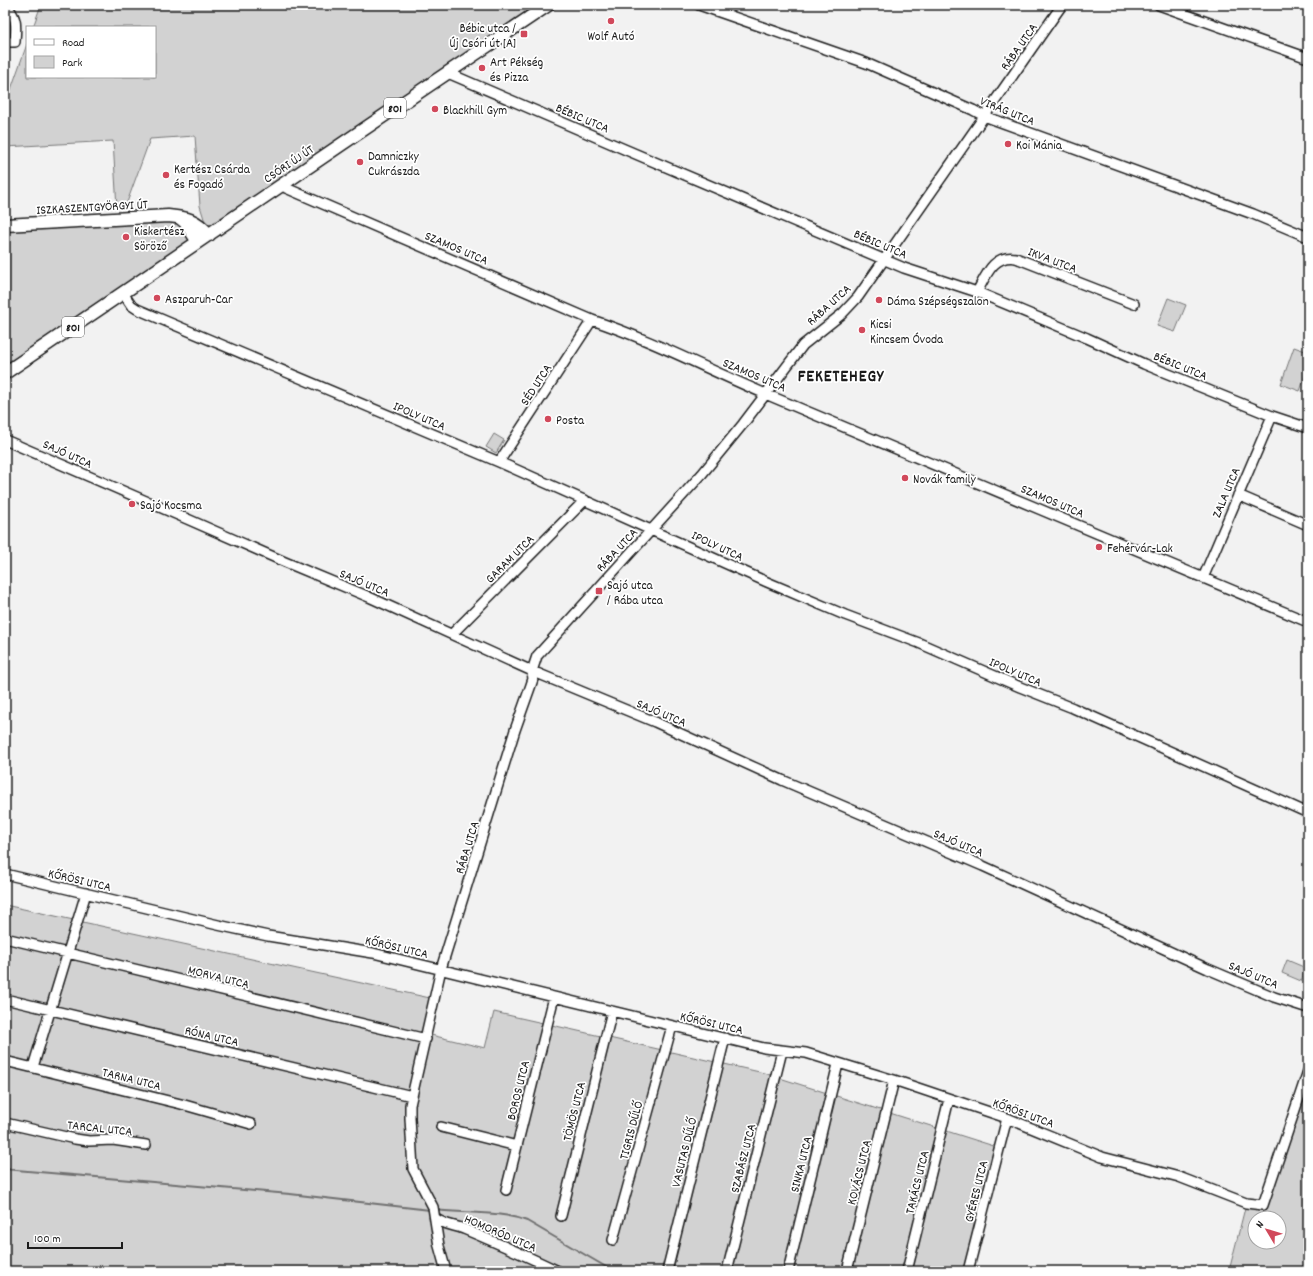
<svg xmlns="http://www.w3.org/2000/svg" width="1313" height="1276" font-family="Dekko,sans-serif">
	<rect width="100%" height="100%" fill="#f2f2f2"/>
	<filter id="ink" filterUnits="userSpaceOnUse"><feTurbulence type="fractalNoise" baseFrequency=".025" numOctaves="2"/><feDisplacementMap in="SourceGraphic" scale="8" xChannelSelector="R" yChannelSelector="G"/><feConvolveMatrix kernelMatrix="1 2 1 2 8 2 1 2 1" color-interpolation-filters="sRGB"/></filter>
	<g filter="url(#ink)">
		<path fill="#d2d2d2" stroke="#777" fill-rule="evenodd" d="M41,5H548L209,235L200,206L195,136L150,139L125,208H117L113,141L5,147V106L27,44V77H155V27H33Z
			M175,217L198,242L5,373V225Z
			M1168,298L1186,305L1175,332L1157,326Z
			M1294,347L1308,352V368L1300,391L1281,384Z
			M494,434L504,440L496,453L486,447Z
			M5,905L439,1000L431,1035L485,1048L494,1012L764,1073L1000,1148L968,1271H5Z
			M1287,960L1306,968L1301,981L1282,973Z
			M1301,1096L1308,1099V1271H1229L1247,1200L1267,1206ZM1255,1218H1279V1242H1255Z"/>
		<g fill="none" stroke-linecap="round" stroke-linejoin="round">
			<path stroke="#707070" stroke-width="2" d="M5,1169L290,1194L430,1210
				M436,1210C467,1214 497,1210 527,1221L613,1271"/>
			<g stroke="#1c1c1c" stroke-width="12">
				<path id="minor" d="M699,5L866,63L973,110L984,116L1253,214L1308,237
					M1159,5L1308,58
					M5,42H15C16,25 18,19 6,5
					M448,73L624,149L904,268L977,292L1087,338L1144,364L1272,416L1308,428
					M281,185L286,188L592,320C652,340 709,370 768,395C948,470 1128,547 1308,622
					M977,292C986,276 993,254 1016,258L1134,304
					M123,293L131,305L137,309L499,462L767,582L845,615L919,643L1020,687L1073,708L1308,813
					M5,440L185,518L285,562L369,597L532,671L655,722L782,780L983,866L1208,969L1274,997L1308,1008
					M499,462L592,320
					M1238,495L1308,525
					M1203,578L1272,416
					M452,634L585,500
					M5,874L218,925L268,936L373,953L764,1048L806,1053L894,1080L1007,1118L1102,1157L1179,1177L1246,1203L1263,1205L1308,1071
					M5,938L426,1039
					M5,999L412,1096
					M5,1061L181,1104L251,1124
					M33,1067L86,893
					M5,1123L75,1139L89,1141L113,1140L146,1145
					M441,1127L517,1146
					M506,1190L554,997
					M561,1216L612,1011
					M435,1218C444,1225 453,1225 464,1229C495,1242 527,1256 558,1271
					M613,1240L672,1026
					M446,1271L439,1246L433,1207L413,1169L410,1118V1105L441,969L515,730L531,685L533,679L532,671L537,656L702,474L743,424L803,345L842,314L858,297L1062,5
					M667,1271L725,1038
					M727,1271L782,1051
					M788,1271L838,1064
					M847,1271L894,1080
					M907,1271L949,1099
					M968,1271L1007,1118"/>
			</g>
			<g stroke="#1c1c1c" stroke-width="15">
				<path id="major" d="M180,218L185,222L198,242
					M5,225L168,216C187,218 196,219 209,235
					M5,373L342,144L548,5"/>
			</g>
			<use href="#minor" stroke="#fff" stroke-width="9"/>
			<use href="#major" stroke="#fff" stroke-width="12"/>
		</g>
	</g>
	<g fill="#d1495b" stroke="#fff" stroke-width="1.5">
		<circle cx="611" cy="21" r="4"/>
		<rect x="520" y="30" width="8" height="8" rx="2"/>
		<circle cx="482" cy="68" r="4"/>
		<circle cx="435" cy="109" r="4"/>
		<circle cx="1008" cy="144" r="4"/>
		<circle cx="360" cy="162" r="4"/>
		<circle cx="166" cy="175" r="4"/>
		<circle cx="126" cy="237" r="4"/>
		<circle cx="157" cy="298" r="4"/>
		<circle cx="879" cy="300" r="4"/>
		<circle cx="862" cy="330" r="4"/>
		<circle cx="548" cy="419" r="4"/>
		<circle cx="905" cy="478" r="4"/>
		<circle cx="132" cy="504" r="4"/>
		<circle cx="1099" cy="547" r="4"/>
		<rect x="595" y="587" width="8" height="8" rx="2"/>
	</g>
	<g text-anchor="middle" stroke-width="3.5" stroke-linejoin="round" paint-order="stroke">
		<g fill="#fff" stroke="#606060" stroke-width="1">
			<rect x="384" y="98" width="22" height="20" rx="3"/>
			<rect x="62" y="317" width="22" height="20" rx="3"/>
		</g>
		<g font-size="12" font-weight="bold" fill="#1c1c1c">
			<text x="395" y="112">801</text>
			<text x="73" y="331">801</text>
		</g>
		<g font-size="13" fill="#1c1c1c" stroke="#fff" text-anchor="start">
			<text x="516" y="32" text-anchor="end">Bébic utca /<tspan x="516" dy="15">Új Csóri út [A]</tspan></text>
			<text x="611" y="40" text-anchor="middle">Wolf Autó</text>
			<text x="490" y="66">Art Pékség<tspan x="490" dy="15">és Pizza</tspan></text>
			<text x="443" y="114">Blackhill Gym</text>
			<text x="1016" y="149">Koi Mánia</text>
			<text x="368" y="160">Damniczky<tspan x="368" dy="15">Cukrászda</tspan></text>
			<text x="174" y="173">Kertész Csárda<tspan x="174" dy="15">és Fogadó</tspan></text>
			<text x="134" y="235">Kiskertész<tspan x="134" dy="15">Söröző</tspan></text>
			<text x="165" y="303">Aszparuh-Car</text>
			<text x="887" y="305">Dáma Szépségszalon</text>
			<text x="870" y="328">Kicsi<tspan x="870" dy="15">Kincsem Óvoda</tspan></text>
			<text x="556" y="424">Posta</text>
			<text x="913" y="483">Novák family</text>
			<text x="140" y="509">Sajó Kocsma</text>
			<text x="1107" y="552">Fehérvár-Lak</text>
			<text x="607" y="589">Sajó utca<tspan x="607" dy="15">/ Rába utca</tspan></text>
		</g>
		<g font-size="13" fill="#1c1c1c" stroke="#fff">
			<text transform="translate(1018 46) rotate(-55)" y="5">RÁBA UTCA</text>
			<text transform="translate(1008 110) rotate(22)" y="5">VIRÁG UTCA</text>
			<text transform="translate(583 117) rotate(23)" y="5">BÉBIC UTCA</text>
			<text transform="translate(288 163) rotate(-34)" y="5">CSÓRI ÚJ ÚT</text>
			<text transform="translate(92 206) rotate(-3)" y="5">ISZKASZENTGYÖRGYI ÚT</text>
			<text transform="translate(881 243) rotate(23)" y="5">BÉBIC UTCA</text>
			<text transform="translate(457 247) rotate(23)" y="5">SZAMOS UTCA</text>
			<text transform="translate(1053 259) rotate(21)" y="5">IKVA UTCA</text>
			<text transform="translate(828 304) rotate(-42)" y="5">RÁBA UTCA</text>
			<text transform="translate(1181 365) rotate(22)" y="5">BÉBIC UTCA</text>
			<text transform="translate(755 374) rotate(23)" y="5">SZAMOS UTCA</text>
			<text transform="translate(535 384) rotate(-57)" y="5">SÉD UTCA</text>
			<text transform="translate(420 415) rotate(23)" y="5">IPOLY UTCA</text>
			<text transform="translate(68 453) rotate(24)" y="5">SAJÓ UTCA</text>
			<text transform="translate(1225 492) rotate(-67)" y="5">ZALA UTCA</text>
			<text transform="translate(1053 500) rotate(23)" y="5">SZAMOS UTCA</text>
			<text transform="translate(718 545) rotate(25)" y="5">IPOLY UTCA</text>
			<text transform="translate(616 549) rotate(-47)" y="5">RÁBA UTCA</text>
			<text transform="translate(509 558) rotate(-45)" y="5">GARAM UTCA</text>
			<text transform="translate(365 582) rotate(23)" y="5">SAJÓ UTCA</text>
			<text transform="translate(1016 671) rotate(23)" y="5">IPOLY UTCA</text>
			<text transform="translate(662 712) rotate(23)" y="5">SAJÓ UTCA</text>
			<text transform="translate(959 842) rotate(23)" y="5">SAJÓ UTCA</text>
			<text transform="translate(466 847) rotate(-73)" y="5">RÁBA UTCA</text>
			<text transform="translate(80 879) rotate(13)" y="5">KŐRÖSI UTCA</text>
			<text transform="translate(397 946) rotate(13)" y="5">KŐRÖSI UTCA</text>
			<text transform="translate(1254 974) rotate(23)" y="5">SAJÓ UTCA</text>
			<text transform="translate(219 976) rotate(14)" y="5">MORVA UTCA</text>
			<text transform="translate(712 1022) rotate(13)" y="5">KŐRÖSI UTCA</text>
			<text transform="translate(212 1035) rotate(13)" y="5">RÓNA UTCA</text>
			<text transform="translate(132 1078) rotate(14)" y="5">TARNA UTCA</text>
			<text transform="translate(517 1090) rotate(-76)" y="5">BOROS UTCA</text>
			<text transform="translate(573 1111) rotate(-76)" y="5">TÖMÖS UTCA</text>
			<text transform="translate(1024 1112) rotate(20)" y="5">KŐRÖSI UTCA</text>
			<text transform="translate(100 1127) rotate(6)" y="5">TARCAL UTCA</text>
			<text transform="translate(630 1130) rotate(-75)" y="5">TIGRIS DŰLŐ</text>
			<text transform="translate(683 1152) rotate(-76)" y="5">VASUTAS DŰLŐ</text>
			<text transform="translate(742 1158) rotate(-76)" y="5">SZABÁSZ UTCA</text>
			<text transform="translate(800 1164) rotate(-76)" y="5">SINKA UTCA</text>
			<text transform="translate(858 1172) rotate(-76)" y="5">KOVÁCS UTCA</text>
			<text transform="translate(916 1182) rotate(-76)" y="5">TAKÁCS UTCA</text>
			<text transform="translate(975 1191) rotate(-76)" y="5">GYÉRES UTCA</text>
			<text transform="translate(501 1232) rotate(23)" y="5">HOMORÓD UTCA</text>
		</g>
		<g font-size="17" font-weight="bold" letter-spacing="1" fill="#1c1c1c" stroke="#fff">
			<text x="841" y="381">FEKETEHEGY</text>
		</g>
	</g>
	<rect width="1313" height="1276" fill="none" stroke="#fff" stroke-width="20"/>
	<rect x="10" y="10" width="1293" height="1256" fill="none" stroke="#1c1c1c" stroke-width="1.5" filter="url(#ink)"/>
	<rect x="26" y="26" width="130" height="52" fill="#ffffff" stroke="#a4a4a4"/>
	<rect x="34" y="39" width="20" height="6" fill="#ffffff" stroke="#a4a4a4"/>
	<text x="62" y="46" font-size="12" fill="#1c1c1c">Road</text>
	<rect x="34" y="56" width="20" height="12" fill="#d2d2d2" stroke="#a4a4a4"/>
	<text x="62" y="66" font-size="12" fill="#1c1c1c">Park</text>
	<g transform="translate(1267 1230) rotate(308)"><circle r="19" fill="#ffffff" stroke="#a4a4a4"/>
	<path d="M0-3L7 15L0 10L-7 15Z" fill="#d1495b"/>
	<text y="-6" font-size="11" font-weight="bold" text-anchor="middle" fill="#1c1c1c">N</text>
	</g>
	<path d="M28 1242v6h94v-6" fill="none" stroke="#1c1c1c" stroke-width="2"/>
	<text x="34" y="1242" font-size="12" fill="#1c1c1c" stroke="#ffffff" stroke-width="3" paint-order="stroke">100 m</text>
</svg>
